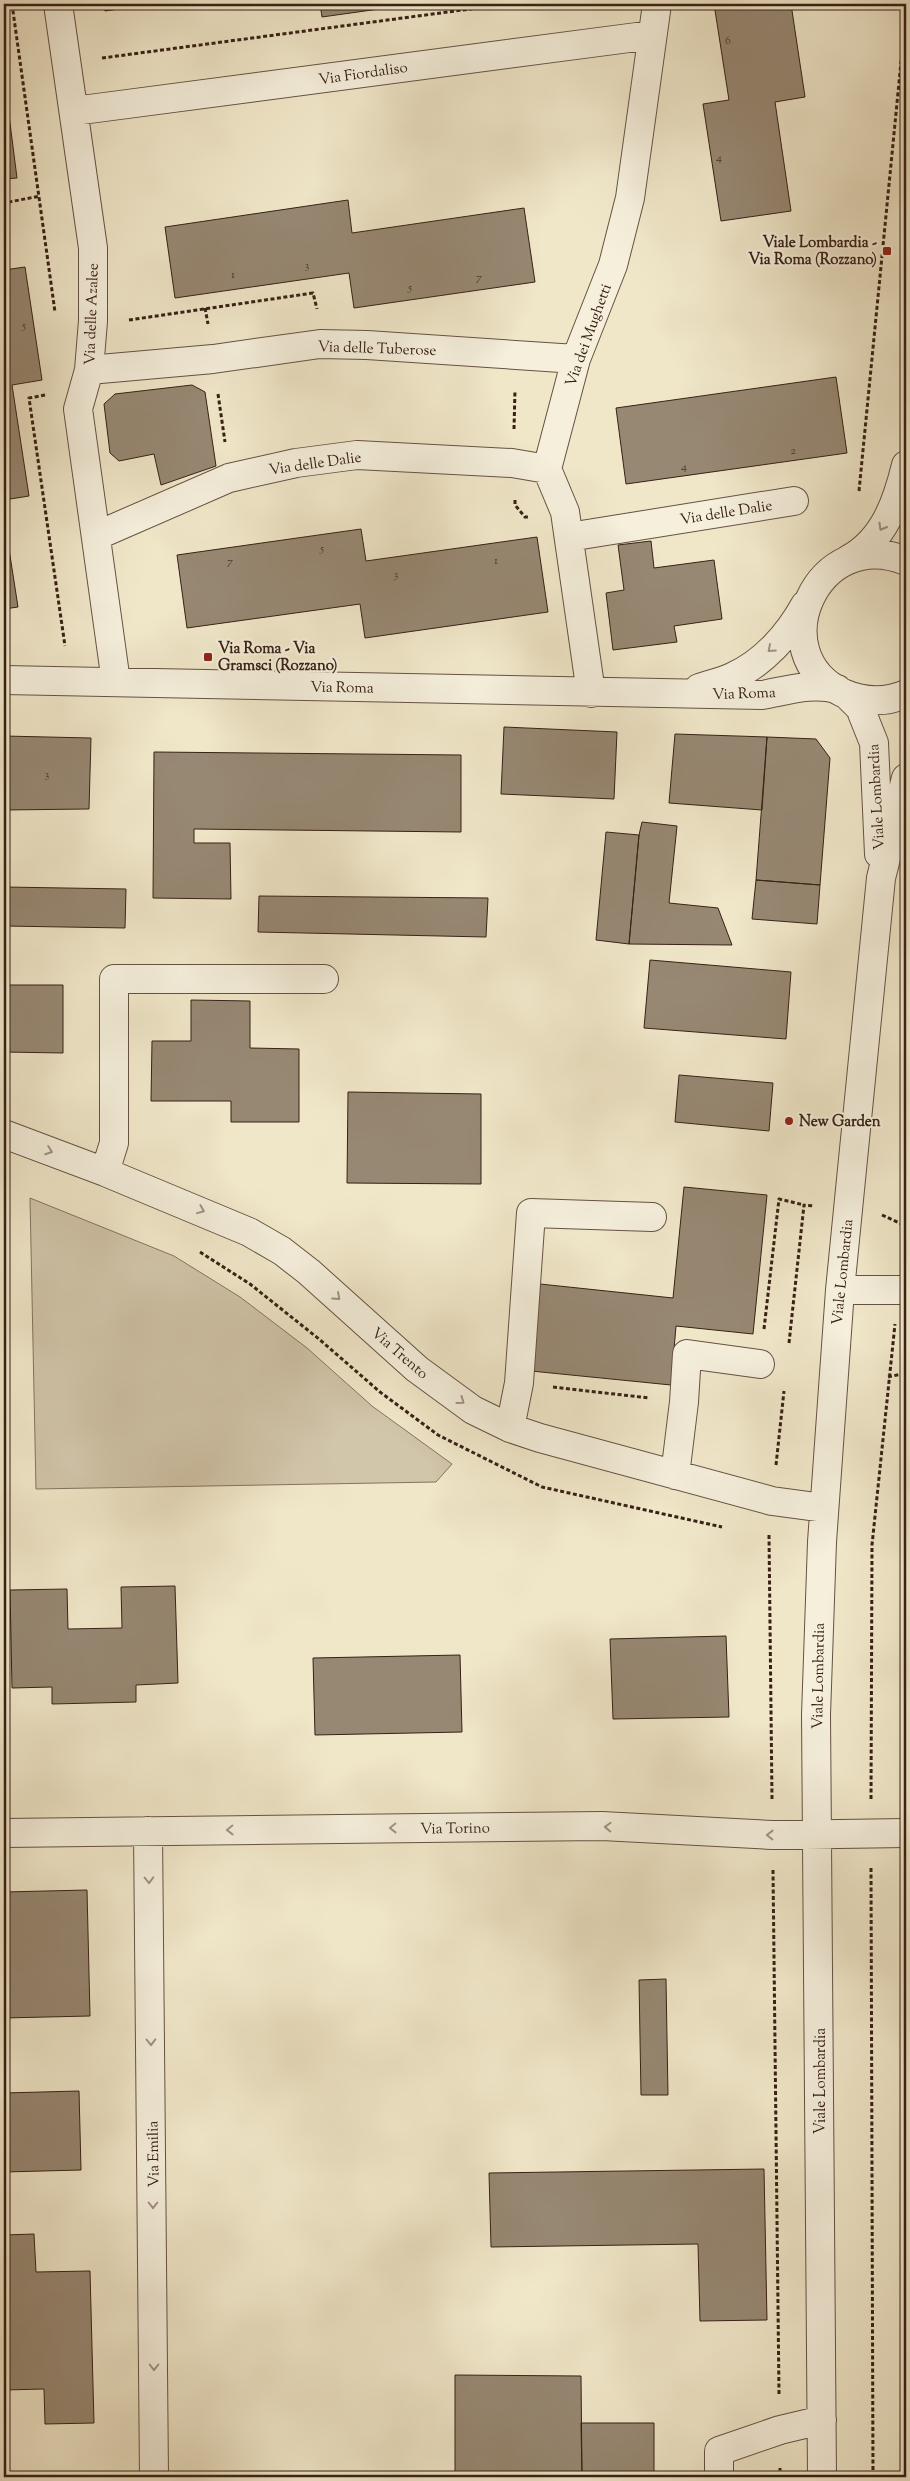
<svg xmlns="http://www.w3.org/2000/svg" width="910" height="2481" font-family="'Sorts Mill Goudy',serif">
	<rect width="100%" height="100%" fill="#f0e7c9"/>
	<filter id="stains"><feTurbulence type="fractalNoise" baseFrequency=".004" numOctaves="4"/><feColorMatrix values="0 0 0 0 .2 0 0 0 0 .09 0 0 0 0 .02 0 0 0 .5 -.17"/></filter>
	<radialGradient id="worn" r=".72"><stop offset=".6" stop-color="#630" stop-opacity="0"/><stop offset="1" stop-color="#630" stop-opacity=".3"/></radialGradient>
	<path fill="#d1c5aa" stroke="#847360" d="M30,1198L174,1256L240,1297L307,1348L372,1406L452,1464L436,1482L36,1489Z"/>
	<path fill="#978873" stroke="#372115" d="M104,4H155L105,11Z
		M320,4H415L322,17Z
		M714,4H791L805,97L775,102L791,211L721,221L703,104L729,100Z
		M4,76L17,178L4,179Z
		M348,200L352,233L524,208L535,282L354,308L349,273L175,298L165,227Z
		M25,267L42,380L12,385L29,496L4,500V270Z
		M836,377L847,453L626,484L616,408Z
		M192,385L205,392L216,466L161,485L154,454L119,461L110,453L104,404L115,394Z
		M4,517L18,607L4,609Z
		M361,529L366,561L537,537L548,612L365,638L360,604L187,628L177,555Z
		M651,541L654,568L714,560L722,619L674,626L677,642L613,650L606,593L624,590L618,545Z
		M504,727L617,732L614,799L501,794Z
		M675,734L767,737L762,810L669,803Z
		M4,736L91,738L89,809L4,810Z
		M767,737L816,739L830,758L820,885L756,880Z
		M154,752L461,755V832L194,829V843H230L231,899L153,898Z
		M642,822L677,826L669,903L718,908L732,945L629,944L639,835Z
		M606,832L639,835L629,944L596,940Z
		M756,880L820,885L817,924L752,919Z
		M4,887L126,889L125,928L4,926Z
		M259,896L488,898L486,937L258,932Z
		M650,960L791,972L786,1039L644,1028Z
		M4,985H63V1053L4,1052Z
		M191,1000L250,1001V1048L299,1049V1122H231V1101H151L152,1041H191Z
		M679,1075L773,1083L769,1131L675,1122Z
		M348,1092L481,1094V1184L347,1183Z
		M684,1187L767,1195L753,1334L676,1326L671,1385L531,1371L540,1284L673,1298Z
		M175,1586L178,1683L136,1685V1702L52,1704V1687L12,1688L10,1590L67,1589L68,1629L122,1628L121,1587Z
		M726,1636L729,1717L613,1719L610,1639Z
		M460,1655L462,1732L315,1735L313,1658Z
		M87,1890L90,2016L4,2018V1892Z
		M666,1979L668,2095H641L639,1980Z
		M79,2091L81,2170L4,2172V2093Z
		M764,2169L767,2320L700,2321L698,2244L491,2247L489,2173Z
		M34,2234L36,2272L90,2271L94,2423L45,2424L44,2389L4,2390V2235Z
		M455,2375L581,2376L582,2477H455Z
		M581,2423H654V2477H582Z"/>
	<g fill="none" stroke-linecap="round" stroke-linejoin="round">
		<g stroke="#655242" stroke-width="30">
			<path id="minor" d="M58,4L93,248V321L89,370L78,409L116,682
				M74,111L652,35
				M89,370L213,359L320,344L367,345L576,359
				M96,536L229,478L296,463L357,455L512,463L547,469
				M569,537L794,501
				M849,559C884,540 897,502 906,465
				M906,561C817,524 760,654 843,693C864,702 885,703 906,694
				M4,680L762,695C786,691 812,682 837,689
				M699,688C710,684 722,682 732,677C764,663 789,634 805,605
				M591,693L565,512L547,469L576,359L613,265L630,198L657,4
				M847,695L860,708L874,743L879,854
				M4,1134L105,1172L249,1232L282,1251L309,1272L417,1369L473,1410L510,1428L540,1438L772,1501L824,1508
				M105,1172L114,1143V979H324
				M840,1290H906
				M510,1428L519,1383L531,1213L652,1217
				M675,1475L684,1402L687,1354L760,1364
				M148,1831L154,2477
				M4,1833L602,1826L772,1835L906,1833
				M719,2477V2451L780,2430L822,2420
				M822,2477L816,1715L822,1542L840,1290L881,878L906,778"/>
		</g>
		<path stroke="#372115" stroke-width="3" stroke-dasharray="4 2.5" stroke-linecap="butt" d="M12,4L55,312
			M102,58L508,4
			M4,207L9,202L40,196
			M205,308L208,324
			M129,320L313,293L317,309
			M218,394L225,442
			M45,395L29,398L65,646
			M514,429L515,390
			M859,491L906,11
			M515,500V505L525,517H528
			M882,1215L906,1226
			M200,1252L250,1284L319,1339L380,1392L438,1435L542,1487L722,1527
			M904,1256L906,1236
			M764,1329L779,1199L804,1205
			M789,1343L804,1205L814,1206
			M888,1377L906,1373
			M553,1387L649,1398
			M776,1465L784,1391
			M769,1535L772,1799
			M871,1799L872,1545L895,1324
			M871,1868L873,2477
			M773,1870L779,2394
			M780,2477V2468"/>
		<use href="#minor" stroke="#f5efdc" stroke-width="28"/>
	</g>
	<defs><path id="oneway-chevron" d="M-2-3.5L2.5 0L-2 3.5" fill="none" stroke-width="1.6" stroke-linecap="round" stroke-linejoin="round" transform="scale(1.25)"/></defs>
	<g stroke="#a09282">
		<use href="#oneway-chevron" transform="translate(882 527) rotate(120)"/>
		<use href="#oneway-chevron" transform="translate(771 649) rotate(138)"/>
		<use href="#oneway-chevron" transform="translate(49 1151) rotate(20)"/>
		<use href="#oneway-chevron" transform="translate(201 1210) rotate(22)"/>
		<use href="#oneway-chevron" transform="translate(337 1297) rotate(42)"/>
		<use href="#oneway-chevron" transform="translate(461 1401) rotate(36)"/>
		<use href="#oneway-chevron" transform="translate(608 1827) rotate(-178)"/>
		<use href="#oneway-chevron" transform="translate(393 1828) rotate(179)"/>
		<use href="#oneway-chevron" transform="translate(230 1830) rotate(179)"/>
		<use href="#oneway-chevron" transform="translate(770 1835) rotate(-179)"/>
		<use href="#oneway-chevron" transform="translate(149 1880) rotate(89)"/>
		<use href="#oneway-chevron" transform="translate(151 2042) rotate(89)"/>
		<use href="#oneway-chevron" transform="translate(153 2205) rotate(90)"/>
		<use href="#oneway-chevron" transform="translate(154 2367) rotate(90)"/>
	</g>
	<g fill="#8f2418" stroke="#f5efdc" stroke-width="2">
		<rect x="882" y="246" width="10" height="10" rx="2.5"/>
		<rect x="203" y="652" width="10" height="10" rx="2.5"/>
		<circle cx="789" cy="1121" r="5"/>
	</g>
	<g text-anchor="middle" stroke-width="4.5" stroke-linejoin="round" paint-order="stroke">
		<g font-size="12" fill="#4f3b2c">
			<text x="728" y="44">6</text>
			<text x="719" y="161">4</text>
			<text x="307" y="269">3</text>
			<text x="233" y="278">1</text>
			<text x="479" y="281">7</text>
			<text x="410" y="291">5</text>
			<text x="24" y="329">5</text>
			<text x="793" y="454">2</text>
			<text x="684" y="470">4</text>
			<text x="322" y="552">5</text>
			<text x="496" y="564">1</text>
			<text x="230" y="565">7</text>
			<text x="396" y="578">3</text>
			<text x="47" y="778">3</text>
		</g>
		<g font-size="15" fill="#372115" stroke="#f5efdc">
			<text transform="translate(363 73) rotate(-8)" y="5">Via Fiordaliso</text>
			<text transform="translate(91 314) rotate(-88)" y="5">Via delle Azalee</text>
			<text transform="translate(588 335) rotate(-70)" y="5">Via dei Mughetti</text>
			<text transform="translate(377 348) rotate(2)" y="5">Via delle Tuberose</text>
			<text transform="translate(315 463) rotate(-8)" y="5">Via delle Dalie</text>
			<text transform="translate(726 512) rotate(-9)" y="5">Via delle Dalie</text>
			<text transform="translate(342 687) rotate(1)" y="5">Via Roma</text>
			<text transform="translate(744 693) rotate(-2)" y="5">Via Roma</text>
			<text transform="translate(876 797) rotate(-93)" y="5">Viale Lombardia</text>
			<text transform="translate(842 1272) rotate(-84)" y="5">Viale Lombardia</text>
			<text transform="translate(400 1353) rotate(41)" y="5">Via Trento</text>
			<text transform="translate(818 1676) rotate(-89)" y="5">Viale Lombardia</text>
			<text transform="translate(455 1828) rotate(-1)" y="5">Via Torino</text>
			<text transform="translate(820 2081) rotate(-90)" y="5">Viale Lombardia</text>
			<text transform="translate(153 2154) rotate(-91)" y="5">Via Emilia</text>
		</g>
		<g font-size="15" font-weight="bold" fill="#372115" stroke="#f5efdc" text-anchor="start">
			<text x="877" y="247" text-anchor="end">Viale Lombardia -<tspan x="877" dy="17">Via Roma (Rozzano)</tspan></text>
			<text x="218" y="653">Via Roma - Via<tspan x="218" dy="17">Gramsci (Rozzano)</tspan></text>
			<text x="799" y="1126">New Garden</text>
		</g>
	</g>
	<rect width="910" height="2481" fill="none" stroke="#f0e7c9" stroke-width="20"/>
	<rect x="5" y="5" width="900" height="2471" fill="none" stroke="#372115" stroke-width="2.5"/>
	<rect x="10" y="10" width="890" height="2461" fill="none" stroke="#372115"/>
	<rect width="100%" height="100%" filter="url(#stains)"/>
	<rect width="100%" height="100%" fill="url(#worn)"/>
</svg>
